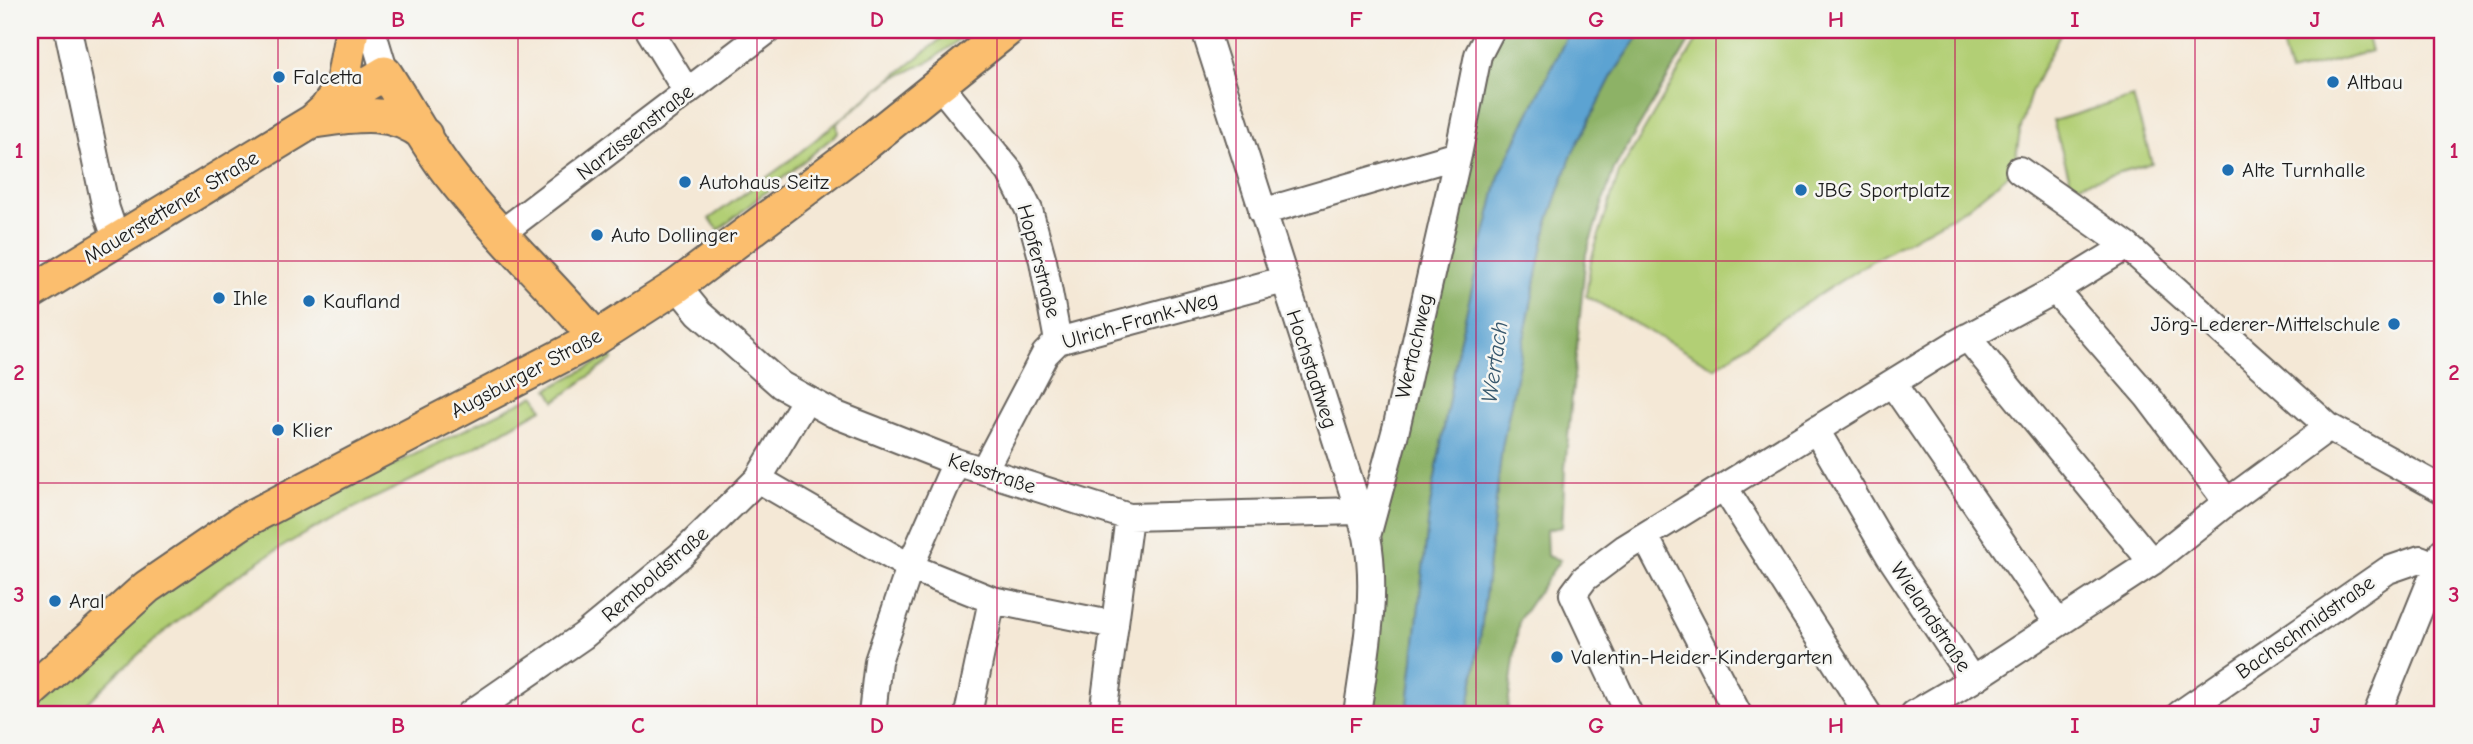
<svg xmlns="http://www.w3.org/2000/svg" width="2473" height="744" font-family="'Comic Neue',sans-serif">
	<rect width="100%" height="100%" fill="#f6f6f2"/>
	<filter id="ink" filterUnits="userSpaceOnUse"><feTurbulence type="fractalNoise" baseFrequency=".0143" numOctaves="2"/><feDisplacementMap in="SourceGraphic" scale="14" xChannelSelector="R" yChannelSelector="G"/><feConvolveMatrix kernelMatrix="1 2 1 2 8 2 1 2 1" color-interpolation-filters="sRGB"/></filter>
	<filter id="wash" filterUnits="userSpaceOnUse"><feTurbulence type="fractalNoise" baseFrequency=".00686" numOctaves="4" result="noise"/><feDisplacementMap in="SourceGraphic" scale="28" xChannelSelector="R" yChannelSelector="G"/><feGaussianBlur stdDeviation="1.57" result="paint"/><feColorMatrix in="noise" values="0 0 0 0 0 0 0 0 0 0 0 0 0 0 0 0 0 1.4 0 .05"/><feComposite in="paint" operator="in"/></filter>
	<g filter="url(#wash)">
		<rect width="100%" height="100%" fill="#f4e8d6"/>
		<path fill="#b2cf75" stroke="#677648" stroke-width="2" d="M952,30H972L932,60L890,80L837,123L838,133L719,230L709,219L784,165Z
			M1703,30H2062L2031,92L2020,131L2014,170L1967,208L1870,262L1783,318L1715,368L1586,296L1591,260L1619,173Z
			M2278,30H2365L2371,51L2290,73Z
			M2133,97L2152,163L2072,186L2053,121Z
			M611,355L613,359L555,401L548,389Z
			M535,395L542,409C509,427 477,447 444,464C394,490 341,512 292,541C211,588 141,647 77,714H30L155,599L248,537Z"/>
		<path fill="#8db266" stroke="#546741" stroke-width="2" d="M1495,30H1570L1499,176L1459,343L1430,506L1407,714H1367L1371,535Z
			M1643,30H1696L1614,169L1586,254L1565,468L1562,527L1546,530L1547,556L1560,560L1519,620L1507,714H1468L1481,631L1502,447L1547,225L1572,154L1612,76Z"/>
		<path fill="#5ca3d2" stroke="#3c6077" stroke-width="2" d="M1570,30H1643L1612,76L1572,154L1547,225L1502,447L1481,631L1468,714H1407L1430,506L1459,343L1499,176Z"/>
	</g>
	<g filter="url(#ink)">
		<g fill="none" stroke-linecap="round" stroke-linejoin="round">
			<g stroke="#68635d" stroke-width="30">
				<path id="minor" d="M68,30L106,209L117,241
					M372,30L385,73
					M649,30L687,92
					M1205,30L1367,536C1378,594 1365,656 1357,714
					M938,83L1010,172L1029,210L1043,261L1058,341
					M2019,170L2127,246
					M1262,212L1458,155
					M500,234L768,30
					M677,286L699,313L781,385L834,414L956,462L1129,517L1358,511
					M2055,290L2148,397L2227,502
					M1967,337L2152,562
					M1892,383L2057,622
					M1816,430L1889,555L1972,680
					M984,470L1045,354L1058,341L1284,280
					M758,479L910,567L992,600L1115,625
					M1724,487L1868,714
					M1367,536L1396,429L1458,155L1478,55L1491,30
					M1645,536L1738,714
					M470,714L583,636L681,555L758,479L806,399
					M872,714L878,661L910,567L956,462
					M968,714L992,600
					M1103,714L1129,517
					M1629,714L1573,594L1585,578L1625,548L1955,344L2055,290L2127,246L2329,427L2443,490
					M1914,714L1972,680L2152,562L2227,502L2329,427
					M2180,714L2388,570L2420,559L2437,566
					M2377,714L2443,551"/>
			</g>
			<g stroke="#68635d" stroke-width="37">
				<path id="major" d="M326,109L342,86L352,30
					M314,121C355,115 392,108 425,135
					M30,293L313,121L326,109L385,73C406,105 428,148 452,177C496,234 550,283 596,338
					M30,692L147,587L242,522L596,338L677,286L859,149L1007,30"/>
			</g>
			<use href="#minor" stroke="#fff" stroke-width="26"/>
			<use href="#major" stroke="#fbbe6e" stroke-width="33"/>
		</g>
	</g>
	<path fill="none" stroke="#c2185b" stroke-width="2" stroke-opacity="0.55" d="M278,30V714M518,30V714M757,30V714M997,30V714M1236,30V714M1476,30V714M1716,30V714M1955,30V714M2195,30V714M30,261H2443M30,483H2443"/>
	<g fill="#1f6fb2" stroke="#f6f6f2" stroke-width="2.5">
		<circle cx="279" cy="77" r="7"/>
		<circle cx="2333" cy="82" r="7"/>
		<circle cx="2228" cy="170" r="7"/>
		<circle cx="685" cy="182" r="7"/>
		<circle cx="1801" cy="190" r="7"/>
		<circle cx="597" cy="235" r="7"/>
		<circle cx="219" cy="298" r="7"/>
		<circle cx="309" cy="301" r="7"/>
		<circle cx="2394" cy="324" r="7"/>
		<circle cx="278" cy="430" r="7"/>
		<circle cx="55" cy="601" r="7"/>
		<circle cx="1557" cy="657" r="7"/>
	</g>
	<g text-anchor="middle" stroke-width="5" stroke-linejoin="round" paint-order="stroke">
		<g font-size="21" fill="#1c1c1c" stroke="#f6f6f2" text-anchor="start">
			<text x="293" y="84">Falcetta</text>
			<text x="2347" y="89">Altbau</text>
			<text x="2242" y="177">Alte Turnhalle</text>
			<text x="699" y="189">Autohaus Seitz</text>
			<text x="1815" y="197">JBG Sportplatz</text>
			<text x="611" y="242">Auto Dollinger</text>
			<text x="233" y="305">Ihle</text>
			<text x="323" y="308">Kaufland</text>
			<text x="2380" y="331" text-anchor="end">Jörg-Lederer-Mittelschule</text>
			<text x="292" y="437">Klier</text>
			<text x="69" y="608">Aral</text>
			<text x="1571" y="664">Valentin-Heider-Kindergarten</text>
		</g>
		<g font-size="21" fill="#1c1c1c" stroke="#f6f6f2">
			<text transform="translate(635 132) rotate(-38)" y="7">Narzissenstraße</text>
			<text transform="translate(171 207) rotate(-31)" y="7">Mauerstettener Straße</text>
			<text transform="translate(1039 261) rotate(75)" y="7">Hopferstraße</text>
			<text transform="translate(1140 320) rotate(-16)" y="7">Ulrich-Frank-Weg</text>
			<text transform="translate(1414 346) rotate(-77)" y="7">Wertachweg</text>
			<text transform="translate(1312 369) rotate(72)" y="7">Hochstadtweg</text>
			<text transform="translate(526 373) rotate(-28)" y="7">Augsburger Straße</text>
			<text transform="translate(992 473) rotate(18)" y="7">Kelsstraße</text>
			<text transform="translate(655 574) rotate(-41)" y="7">Remboldstraße</text>
			<text transform="translate(1931 617) rotate(56)" y="7">Wielandstraße</text>
			<text transform="translate(2305 627) rotate(-35)" y="7">Bachschmidstraße</text>
		</g>
		<g font-size="23" font-style="italic" fill="#39596e" stroke="#f6f6f2">
			<text transform="translate(1494 362) rotate(-82)" y="8">Wertach</text>
		</g>
	</g>
	<rect width="2473" height="744" fill="none" stroke="#f6f6f2" stroke-width="77"/>
	<rect x="38" y="38" width="2396" height="668" fill="none" stroke="#c2185b" stroke-width="2.5"/>
	<g font-size="23" text-anchor="middle" font-weight="bold" fill="#c2185b">
		<text x="158" y="27">A</text>
		<text x="398" y="27">B</text>
		<text x="638" y="27">C</text>
		<text x="877" y="27">D</text>
		<text x="1117" y="27">E</text>
		<text x="1356" y="27">F</text>
		<text x="1596" y="27">G</text>
		<text x="1836" y="27">H</text>
		<text x="2075" y="27">I</text>
		<text x="2315" y="27">J</text>
		<text x="19" y="158">1</text>
		<text x="2454" y="158">1</text>
		<text x="19" y="380">2</text>
		<text x="2454" y="380">2</text>
		<text x="19" y="602">3</text>
		<text x="2454" y="602">3</text>
		<text x="158" y="733">A</text>
		<text x="398" y="733">B</text>
		<text x="638" y="733">C</text>
		<text x="877" y="733">D</text>
		<text x="1117" y="733">E</text>
		<text x="1356" y="733">F</text>
		<text x="1596" y="733">G</text>
		<text x="1836" y="733">H</text>
		<text x="2075" y="733">I</text>
		<text x="2315" y="733">J</text>
	</g>
</svg>
